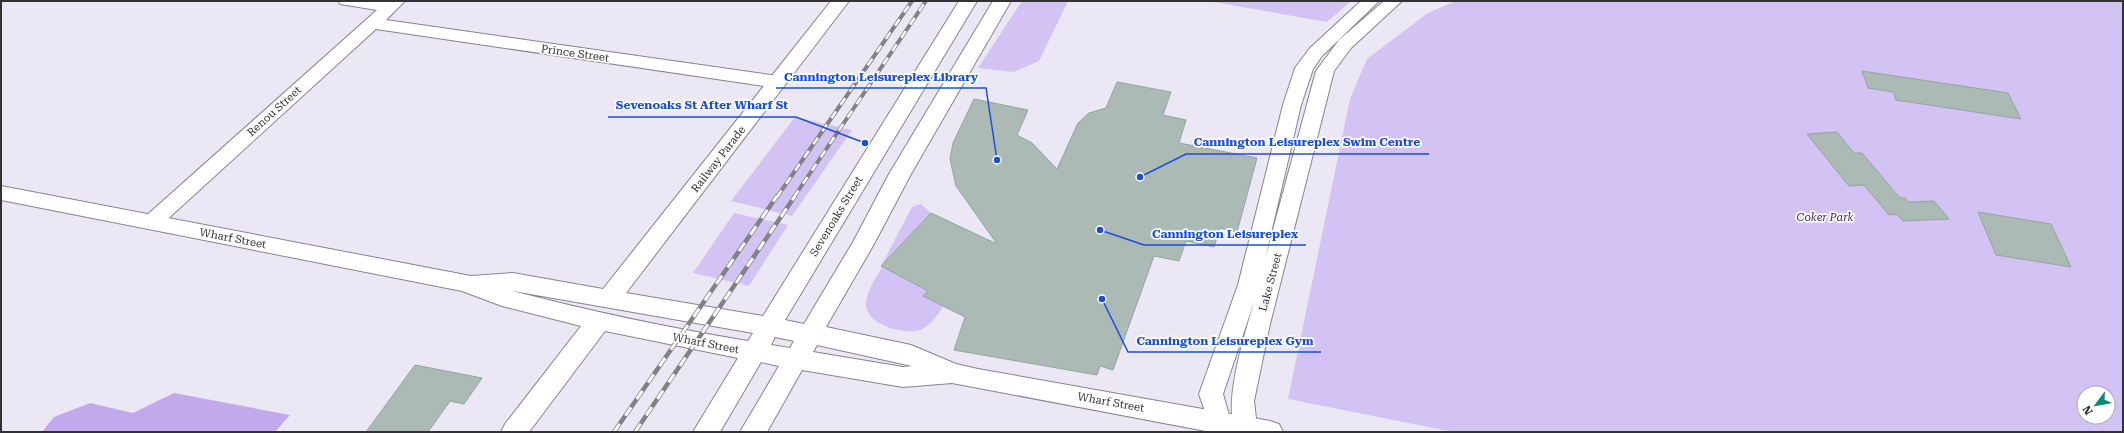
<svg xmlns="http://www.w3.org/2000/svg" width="2124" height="433" font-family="'Roboto Serif',serif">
	<rect width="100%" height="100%" fill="#ebe7f4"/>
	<path fill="#d3c2f4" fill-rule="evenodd" d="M1022,1H1068L1039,61L1014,72L978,68Z
		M1208,1H1351L1327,22Z
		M1456,1H2123V432H1454L1288,399L1350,99L1367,59L1428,13ZM2084,393H2108V417H2084Z
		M795,117L852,130L792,216L731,201Z
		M921,204L931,213L881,266L912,207Z
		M734,213L788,225L749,286L693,273Z
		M882,267L928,291L923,296L944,306C937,315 931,326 920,330C904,335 865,325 866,303C867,290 876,278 882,267Z"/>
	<path fill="#c1a9eb" d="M174,393L290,415L275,432H42L54,417L90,403L133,413Z"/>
	<path fill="#abbab5" stroke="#95a49f" d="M1862,71L2008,93L2021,119L1896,100L1893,92L1868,88Z
		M1117,82L1171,92L1163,115L1186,120L1179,143L1257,158L1237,232L1220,228L1214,247L1186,241L1179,261L1154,256L1113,370L1100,366L1097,375L954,350L965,317L923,296L928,291L881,266L931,213L997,244L956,186L950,159L953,143L974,99L1028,110L1017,135L1032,143L1057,169L1078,123L1089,113L1106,108Z
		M1837,132L1854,153H1862L1900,198H1905L1909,202L1934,201L1949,219L1903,221L1897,214L1889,215L1864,185L1849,186L1807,134Z
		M1978,212L2051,224L2071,267L1996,255Z
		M415,365L482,378L464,404L450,401L428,432H366Z"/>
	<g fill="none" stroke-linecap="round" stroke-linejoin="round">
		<g stroke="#87838f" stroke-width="2">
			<path id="street" d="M338,1H405L386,20L778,76L784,78L787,82L784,86L778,88L376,29L160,226L153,228L146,226L143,221L146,216L377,10L340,4Z
				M1361,1H1379L1322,56L1313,69L1301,105L1265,259L1316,71L1339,40L1384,1H1402L1351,48L1334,71L1270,324L1254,401L1257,427L1254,432H1236C1222,404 1246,330 1255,299L1223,394L1231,422L1227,429L1219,432L1211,429L1199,394L1238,285L1283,105L1295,68L1310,48Z"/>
		</g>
		<g stroke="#87838f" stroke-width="2">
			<path id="secondary" d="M831,1H849L626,293L763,316L959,1H977L785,320L804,324L853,242L889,174L993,1H1011L911,174L874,244L826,327L911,345L956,364L978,369L1270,421L1279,424L1283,432H1211L952,383L903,387L802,370L767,432H740L779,366L761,362L720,432H693L738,358L605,331L529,432H501L505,424L581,326L502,306L462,291L1,200V186L471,276L513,273L603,289ZM512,291H513L753,333L748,341C669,328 590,311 512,291ZM775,337L794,341L790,348L771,345ZM817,345L912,366L903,367L813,352Z"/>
		</g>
		<use href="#street" fill="#fff" fill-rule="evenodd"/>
		<use href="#secondary" fill="#fff" fill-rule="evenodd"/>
		<g stroke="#828088" stroke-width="4">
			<path id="rail-far1" d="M777,197L912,1
				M794,197L926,1"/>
		</g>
		<g stroke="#828088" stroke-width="4.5">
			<path id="rail" d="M614,432L777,196
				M635,432L795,196"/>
		</g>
		<use href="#rail-far1" stroke="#fff" stroke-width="2.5" stroke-dasharray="8" stroke-linecap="butt"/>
		<use href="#rail" stroke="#fff" stroke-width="3" stroke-dasharray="10" stroke-linecap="butt"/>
	</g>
	<g text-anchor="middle" stroke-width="3.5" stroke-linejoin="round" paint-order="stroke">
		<g font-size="11" fill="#333136" stroke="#fff">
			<text transform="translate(575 53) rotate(8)" y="4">Prince Street</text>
			<text transform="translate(274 111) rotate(-42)" y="4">Renou Street</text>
			<text transform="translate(718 159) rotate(-52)" y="4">Railway Parade</text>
			<text transform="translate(836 216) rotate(-59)" y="4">Sevenoaks Street</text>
			<text transform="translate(233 238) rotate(11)" y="4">Wharf Street</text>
			<text transform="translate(1270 282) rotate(-75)" y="4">Lake Street</text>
			<text transform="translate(706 343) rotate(11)" y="4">Wharf Street</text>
			<text transform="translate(1111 402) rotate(10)" y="4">Wharf Street</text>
		</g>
		<g font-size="11" font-style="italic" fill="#43216c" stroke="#fff">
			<text x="1825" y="221">Coker Park</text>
		</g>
	</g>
	<path fill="none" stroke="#1d4ed8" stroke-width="1.5" d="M997 160L986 88H776M865 143L796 117H608M1140 177L1186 154H1429M1100 230L1144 245H1306M1102 299L1128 352H1321"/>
	<g fill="#1d4ed8" stroke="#fff" stroke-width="1.5">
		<circle cx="997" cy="160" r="4"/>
		<circle cx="865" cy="143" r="4"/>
		<circle cx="1140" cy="177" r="4"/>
		<circle cx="1100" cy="230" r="4"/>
		<circle cx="1102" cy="299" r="4"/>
	</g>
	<g font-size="12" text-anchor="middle" font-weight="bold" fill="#1d4ed8" stroke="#fff" stroke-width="3.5" stroke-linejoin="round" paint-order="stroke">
		<text x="881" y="81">Cannington Leisureplex Library</text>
		<text x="702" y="109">Sevenoaks St After Wharf St</text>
		<text x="1307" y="146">Cannington Leisureplex Swim Centre</text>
		<text x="1225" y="238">Cannington Leisureplex</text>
		<text x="1225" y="345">Cannington Leisureplex Gym</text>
	</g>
	<rect width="2124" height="433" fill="none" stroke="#333136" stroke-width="4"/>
	<g transform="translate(2096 405) rotate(238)"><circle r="19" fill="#ffffff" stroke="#adadaf"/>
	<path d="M0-3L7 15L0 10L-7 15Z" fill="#098b6f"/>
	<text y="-6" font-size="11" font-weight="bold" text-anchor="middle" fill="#333136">N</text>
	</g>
</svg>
